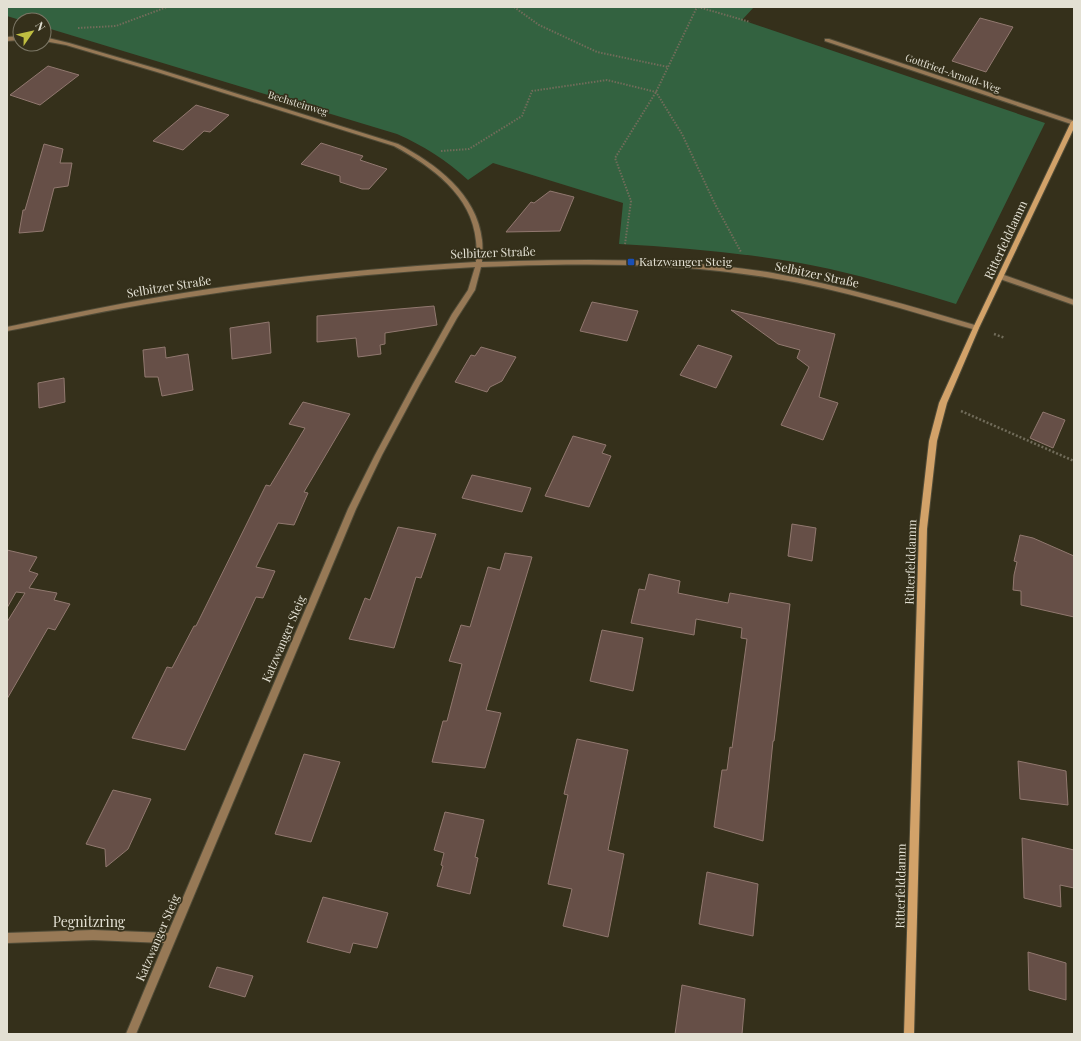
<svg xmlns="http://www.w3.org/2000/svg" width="1081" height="1041" font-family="'Playfair Display',serif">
	<rect width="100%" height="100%" fill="#35301b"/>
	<path fill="#336240" d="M7,7H754L742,20L1045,123L956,304C915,291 873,279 830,269C760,254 690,248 619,244L623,203L493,163L468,180C446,160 424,146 397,134L44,27V20H20L7,16Z"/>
	<path fill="#664f47" stroke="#91786f" d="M980,18L1013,27L986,72L952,61Z
		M48,66L79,75L40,105L10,95Z
		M196,105L229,115L210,132L204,131L183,150L153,141Z
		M321,143L363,156L360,160L387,169L369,189H362L340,182V176L301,164Z
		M44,144L63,149L60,163H72L68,186L54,188L43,231L19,233L23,210H25Z
		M550,191L574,197L560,231L506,232L531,202L534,203Z
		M592,302L638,311L627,341L580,331Z
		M434,306L437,325L385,333V344L380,345L381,354L358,357L356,338L317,342V316Z
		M731,310L835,334L819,397L838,403L823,440L781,425L809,367L797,358L800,350L778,344Z
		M269,322L271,353L232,359L230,328Z
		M698,345L732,356L716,388L680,375Z
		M165,347L166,358L188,354L193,390L162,396L158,377H145L143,350Z
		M481,347L516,357L502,381L490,387L487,392L455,382L471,355L475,356Z
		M64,378L65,402L39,408L38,383Z
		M303,402L350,414L304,492L308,493L294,525L278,523L256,567L275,571L263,598L256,597L185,750L132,738L167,667L172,668L194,626H196L266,485L270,486L305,428L289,424Z
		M1043,412L1065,420L1053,448L1030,438Z
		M573,436L606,445L602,453L611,456L589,507L545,496Z
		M472,475L531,488L522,512L462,498Z
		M792,524L816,528L812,561L788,556Z
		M398,527L436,534L421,578L416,577L394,648L349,639L365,598L370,600Z
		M1020,535L1033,538L1074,556V617L1021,605V591L1013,590L1014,575L1017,562L1014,561Z
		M7,550L37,557L29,571L38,574L29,588L57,593L54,600L70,604L55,630L48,628L7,699V622L25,593L16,592L7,608Z
		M505,553L532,557L486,710L501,713L485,768L432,762L443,721H447L462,664L449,661L461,625L470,627L488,567L500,570Z
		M649,574L680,581L678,593L728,603L730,593L790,604L774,741H773L763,841L714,827L722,770H727L730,747L732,748L747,639L741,638L742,628L696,619L694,635L631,623L639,589L645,590Z
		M602,630L643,638L633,691L590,681Z
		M577,739L628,750L608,850L624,854L608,937L563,926L572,889L548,884L568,795L564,794Z
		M304,754L340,762L311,842L275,834Z
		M1018,761L1066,771L1068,805L1020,799Z
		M113,790L151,799L128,849L106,867L105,849L86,844Z
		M445,812L484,820L475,857L478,858L470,894L437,886L443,866L441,865L444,853L434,850Z
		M1022,838L1074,850V888L1060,885L1061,907L1024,898Z
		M707,872L758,884L753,936L699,924Z
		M323,897L388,913L377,948L353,943L350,953L307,942Z
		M1028,952L1066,963V1000L1029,990Z
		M217,967L253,976L245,997L209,987Z
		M682,985L745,999L742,1034H675Z"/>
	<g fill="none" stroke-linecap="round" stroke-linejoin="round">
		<g stroke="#514c38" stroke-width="2">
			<path id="lane" d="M825,39H829L1074,121V125L825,41Z"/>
		</g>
		<g stroke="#514c38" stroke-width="2">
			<path id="street" d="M20,36V40L7,41V37Z
				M44,37L69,43L161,70L398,144C436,164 477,194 482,240C483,247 482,255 482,262C579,259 677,257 773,273C843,286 911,306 978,326L979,328L976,330C908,311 841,289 771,278C675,262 578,263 481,267L475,290L457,318L420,384L382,455L356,509L136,1034H126L164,943L93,940L7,943V933L93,930L168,933L348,509L375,455L413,384L452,314L468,290L475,267C371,273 267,284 165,301C112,309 59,321 7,331V327C60,316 112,305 165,296C268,279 372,268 476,262C476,255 477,248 476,241C472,195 431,166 394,146L157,72L66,45L44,41Z
				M1000,275H1004L1074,300V305L1000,279Z"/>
		</g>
		<g stroke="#514c38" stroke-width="2">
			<path id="secondary" d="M1074,120V128L979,328L947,403L937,441L927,529L914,1034H904L919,529L929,441L939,403L973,328L1071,122Z"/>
		</g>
		<path stroke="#716c5a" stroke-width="2" stroke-dasharray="1.5 1.5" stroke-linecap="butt" d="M514,7L539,25L597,52L668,67
			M698,7L750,22
			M78,28L116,26L167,7
			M441,151L469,149L522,116L532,91L607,80L656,92L682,134L715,204L741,252
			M625,244L631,201L615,158L656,92L697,7"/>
		<path stroke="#716c5a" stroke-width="2.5" stroke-dasharray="2 2" stroke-linecap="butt" d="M994,334L1005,338
			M961,411L1074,461"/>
		<use href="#lane" fill="#977956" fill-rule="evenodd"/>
		<use href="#street" fill="#977956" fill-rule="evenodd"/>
		<use href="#secondary" fill="#d2a269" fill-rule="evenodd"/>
	</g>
	<rect fill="#1a4fb4" stroke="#35301b" stroke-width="1.5" x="627" y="258" width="8" height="8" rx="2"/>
	<g text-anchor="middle" stroke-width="3.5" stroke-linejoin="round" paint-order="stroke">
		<g font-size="10" fill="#e3e0d3" stroke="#35301b">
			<text transform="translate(953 73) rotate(19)" y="4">Gottfried-Arnold-Weg</text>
			<text transform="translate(298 103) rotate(17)" y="4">Bechsteinweg</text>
		</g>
		<g font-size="12" fill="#e3e0d3" stroke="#35301b">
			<text transform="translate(1006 240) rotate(-65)" y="4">Ritterfelddamm</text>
			<text transform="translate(493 253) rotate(-2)" y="4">Selbitzer Straße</text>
			<text transform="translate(817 275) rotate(12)" y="4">Selbitzer Straße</text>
			<text transform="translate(169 287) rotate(-9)" y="4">Selbitzer Straße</text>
			<text transform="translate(911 562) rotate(-88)" y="4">Ritterfelddamm</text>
			<text transform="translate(284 639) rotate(-67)" y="4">Katzwanger Steig</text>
			<text transform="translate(901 886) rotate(-89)" y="4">Ritterfelddamm</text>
			<text transform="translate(158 938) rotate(-67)" y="4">Katzwanger Steig</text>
		</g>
		<g font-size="12" fill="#e3e0d3" stroke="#35301b" text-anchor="start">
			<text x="639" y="266">Katzwanger Steig</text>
		</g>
		<g font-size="14" fill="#e3e0d3" stroke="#35301b">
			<text x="89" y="927">Pegnitzring</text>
		</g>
	</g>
	<rect width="1081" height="1041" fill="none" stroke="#e3e0d3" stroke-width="16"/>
	<g transform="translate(32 32) rotate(56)"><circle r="19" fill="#35301b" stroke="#7b7665"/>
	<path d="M0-3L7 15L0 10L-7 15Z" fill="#bfbe41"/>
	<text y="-6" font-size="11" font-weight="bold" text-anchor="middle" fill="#e3e0d3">N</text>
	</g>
</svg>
